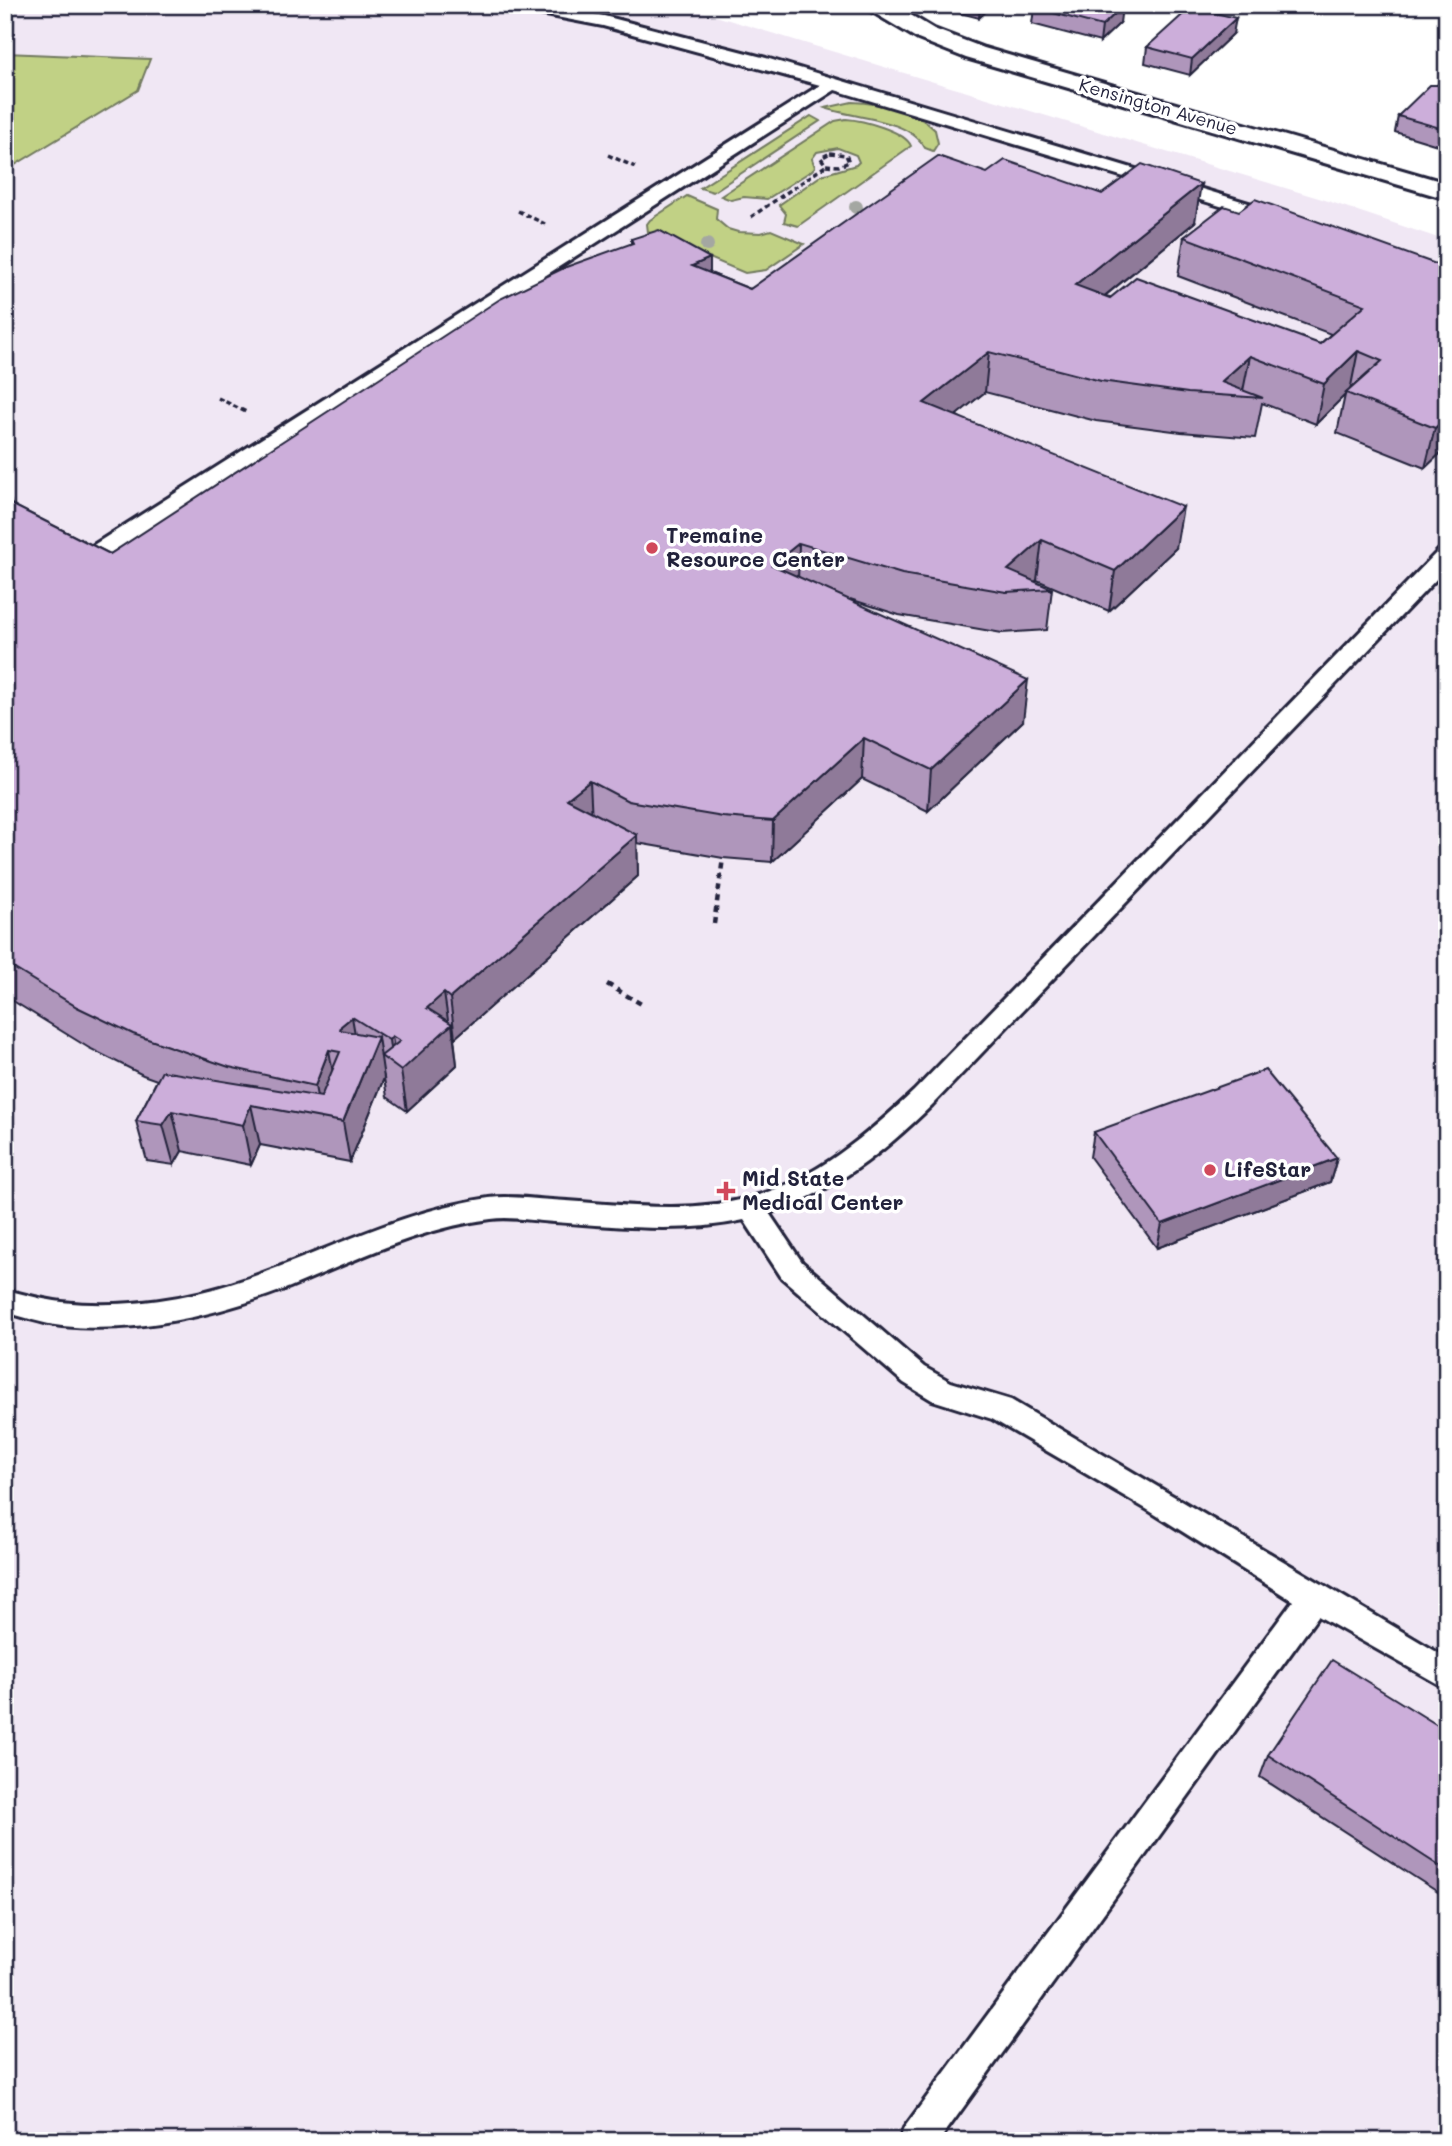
<svg xmlns="http://www.w3.org/2000/svg" width="1452" height="2146" font-family="Mali,sans-serif">
	<rect width="100%" height="100%" fill="#fff"/>
	<filter id="ink" filterUnits="userSpaceOnUse"><feTurbulence type="fractalNoise" baseFrequency=".0143" numOctaves="2"/><feDisplacementMap in="SourceGraphic" scale="14" xChannelSelector="R" yChannelSelector="G"/><feConvolveMatrix kernelMatrix="1 2 1 2 8 2 1 2 1" color-interpolation-filters="sRGB"/></filter>
	<g filter="url(#ink)">
		<path fill="#f0e7f4" d="M5,5H679L1322,199L1447,241V2141H5Z"/>
		<path fill="#c1d185" stroke="#727a60" stroke-width="2" d="M5,53L150,59L138,90L5,171Z
			M852,102C879,103 916,110 935,130L938,143L933,151L925,148C909,118 853,118 825,108Z
			M811,116L820,121L713,192L700,188Z
			M846,119C862,120 905,131 911,146L798,226L784,222L786,214L779,205L822,175L856,165L859,162L856,155L838,148L817,152L812,159L815,167L811,171L767,199L744,197L731,200L721,196L835,121Z
			M687,196L717,209L716,219L728,229L738,232L761,233L771,230L804,244L766,270L745,273L648,232L647,224L650,220Z"/>
		<g fill="none" stroke-linecap="round" stroke-linejoin="round">
			<g stroke="#22223b" stroke-width="6">
				<path id="service" d="M512,5H547L604,16L766,58L1282,213L1285,217L1282,221H1270L835,90L81,573H65L62,568L65,563L820,85L603,26L520,10Z
					M1447,549V568L932,1105C884,1152 834,1192 769,1213L802,1262L924,1367L951,1382L1011,1400L1447,1658V1689L1318,1616L939,2141H899L904,2128L1293,1601L1148,1510L992,1419L932,1400L904,1383L782,1278L744,1220C681,1234 617,1226 554,1222C533,1221 512,1216 491,1219C419,1228 356,1260 290,1287C218,1315 140,1334 62,1326C43,1324 24,1317 5,1312V1290C24,1294 43,1300 62,1302C124,1309 190,1299 249,1278C329,1250 404,1210 489,1198C510,1195 531,1199 552,1200C618,1204 687,1215 752,1197C815,1180 867,1135 914,1091L1439,550Z"/>
			</g>
			<g stroke="#22223b" stroke-width="6">
				<path id="secondary" d="M865,5H894L934,29L984,48L1447,183V199L966,58L918,39L869,10Z"/>
			</g>
			<path stroke="#22223b" stroke-width="3.5" stroke-dasharray="5 3.5" stroke-linecap="butt" d="M830,153L846,155L849,162L839,166L826,165L821,158Z
				M608,155L635,167
				M518,211L545,224
				M751,217L827,165
				M218,398L246,412"/>
			<path stroke="#22223b" stroke-width="4.5" stroke-dasharray="6 5" stroke-linecap="butt" d="M714,924L723,858
				M607,984L643,1005"/>
			<use href="#service" fill="#fff" fill-rule="evenodd"/>
			<use href="#secondary" fill="#fff" fill-rule="evenodd"/>
		</g>
		<g fill="#a4a7a2">
			<circle cx="856" cy="207" r="7"/>
			<circle cx="707" cy="245" r="7"/>
		</g>
		<path fill="#af96bb" stroke="#22223b" stroke-width="2" d="M938,5H993L979,18L938,7Z
			M1241,5H1258L1256,8Z
			M1034,8L1120,23L1100,42L1032,24Z
			M1233,34L1190,75L1145,63L1147,47Z
			M1447,80V144L1444,147L1395,132L1398,116L1437,85Z
			M987,173L1102,194L1195,222L1105,296L1320,344L1331,334L1178,276L1184,237L1239,211L1447,268V447L1425,468L1337,433L1345,395L1316,424L1262,403L1255,438L1181,432L1096,421L985,392L956,415L1176,548L1109,611L1037,580L1035,582L1052,589L1047,630L1002,633L899,615L850,599L1023,721L928,811L862,779L772,862L723,858L637,843L638,876L455,1038L454,1037L457,1065L407,1111L387,1097L384,1078L350,1162L260,1145L251,1165L182,1151L174,1165L147,1161L136,1121L157,1080L143,1075L89,1048L5,996V490L8,491L11,504L110,554L631,244V239L710,258V273L750,289Z
			M1094,1132L1337,1158L1330,1182L1157,1248L1090,1157Z
			M1447,1731V1898L1260,1777L1268,1755Z"/>
		<path fill="#8f7a99" stroke="#22223b" stroke-width="2" d="M980,5H993L979,18Z
			M1122,7L1120,23L1100,42L1102,26Z
			M1236,18L1233,34L1190,75L1192,59Z
			M1447,133V144L1444,147Z
			M1201,184L1195,222L1070,324L1075,285Z
			M710,258V297L692,266Z
			M1358,351L1350,391L1346,393L1345,395L1316,424L1324,384Z
			M989,352L985,392L922,443L924,403Z
			M1250,356L1242,396L1221,382Z
			M1447,417V447L1425,468L1435,428Z
			M8,491L18,531L5,525V492Z
			M1183,507L1176,548L1109,611L1115,571Z
			M1042,540L1037,580L1026,591L1008,570Z
			M799,543L798,583L772,565Z
			M1028,680L1023,721L928,811L931,770Z
			M864,738L862,779L772,862L773,821Z
			M590,781L592,821L567,799Z
			M637,835L638,876L455,1038L450,998Z
			M444,993L449,1027L452,1024L457,1065L407,1111L401,1071L427,1008Z
			M352,1017L359,1057L340,1030L341,1026Z
			M392,1036L397,1067L392,1064L389,1040Z
			M378,1037L384,1078L350,1162L343,1122Z
			M329,1050L336,1091L321,1118L315,1086Z
			M251,1105L260,1145L251,1165L243,1125Z
			M172,1111L182,1151L174,1165L163,1125Z
			M1337,1158L1330,1182L1157,1248L1162,1224Z"/>
		<path fill="#ccaeda" stroke="#22223b" stroke-width="2" d="M1037,5H1114L1122,7L1102,26L1034,8Z
			M1191,7L1236,18L1192,59L1147,47Z
			M1443,79L1447,80V130L1398,116L1430,85H1437Z
			M938,156L987,173L1005,160L1102,194L1142,164L1201,184L1075,285L1110,298L1136,277L1320,344L1365,305L1184,237L1224,206L1239,211L1255,199L1447,268V417L1435,428L1346,393L1382,361L1358,351L1324,384L1250,356L1221,382L1263,398L1188,393L1101,381L989,352L924,403L1183,507L1115,571L1042,540L1008,570L1052,589L1006,592L902,574L799,543L772,565L1028,680L931,770L864,738L773,821L723,817L628,801L590,781L567,799L637,835L450,998L444,993L427,1008L452,1024L401,1071L381,1056L400,1041L392,1036L389,1040L352,1017L341,1026L340,1030L378,1037L343,1122L251,1105L243,1125L172,1111L163,1125L136,1121L162,1071L321,1097L340,1052L329,1050L315,1086L229,1067L133,1034L77,1007L5,963V501L110,554L500,299L566,267L633,243L631,239L659,230L710,258L692,266L750,289Z
			M1265,1070L1337,1158L1162,1224L1094,1132Z
			M1332,1660L1447,1731V1871L1268,1755Z"/>
	</g>
	<g fill="#d1495b" stroke="#fff" stroke-width="2.5">
		<circle cx="652" cy="548" r="7"/>
		<circle cx="1210" cy="1170" r="7"/>
		<path d="M722.5 1180.5h7v7h7v7h-7v7h-7v-7h-7v-7h7z"/>
	</g>
	<g text-anchor="middle" stroke-width="7" stroke-linejoin="round" paint-order="stroke">
		<g font-size="18" fill="#22223b" stroke="#fff">
			<text transform="translate(1158 107) rotate(16)" y="6">Kensington Avenue</text>
		</g>
		<g font-size="21" font-weight="bold" fill="#22223b" stroke="#fff" text-anchor="start">
			<text x="666" y="543">Tremaine<tspan x="666" dy="24">Resource Center</tspan></text>
			<text x="1224" y="1177">LifeStar</text>
			<text x="742" y="1186">Mid State<tspan x="742" dy="24">Medical Center</tspan></text>
		</g>
	</g>
	<rect width="1452" height="2146" fill="none" stroke="#fff" stroke-width="28"/>
	<rect x="14" y="14" width="1424" height="2118" fill="none" stroke="#22223b" stroke-width="2.5" filter="url(#ink)"/>
</svg>
